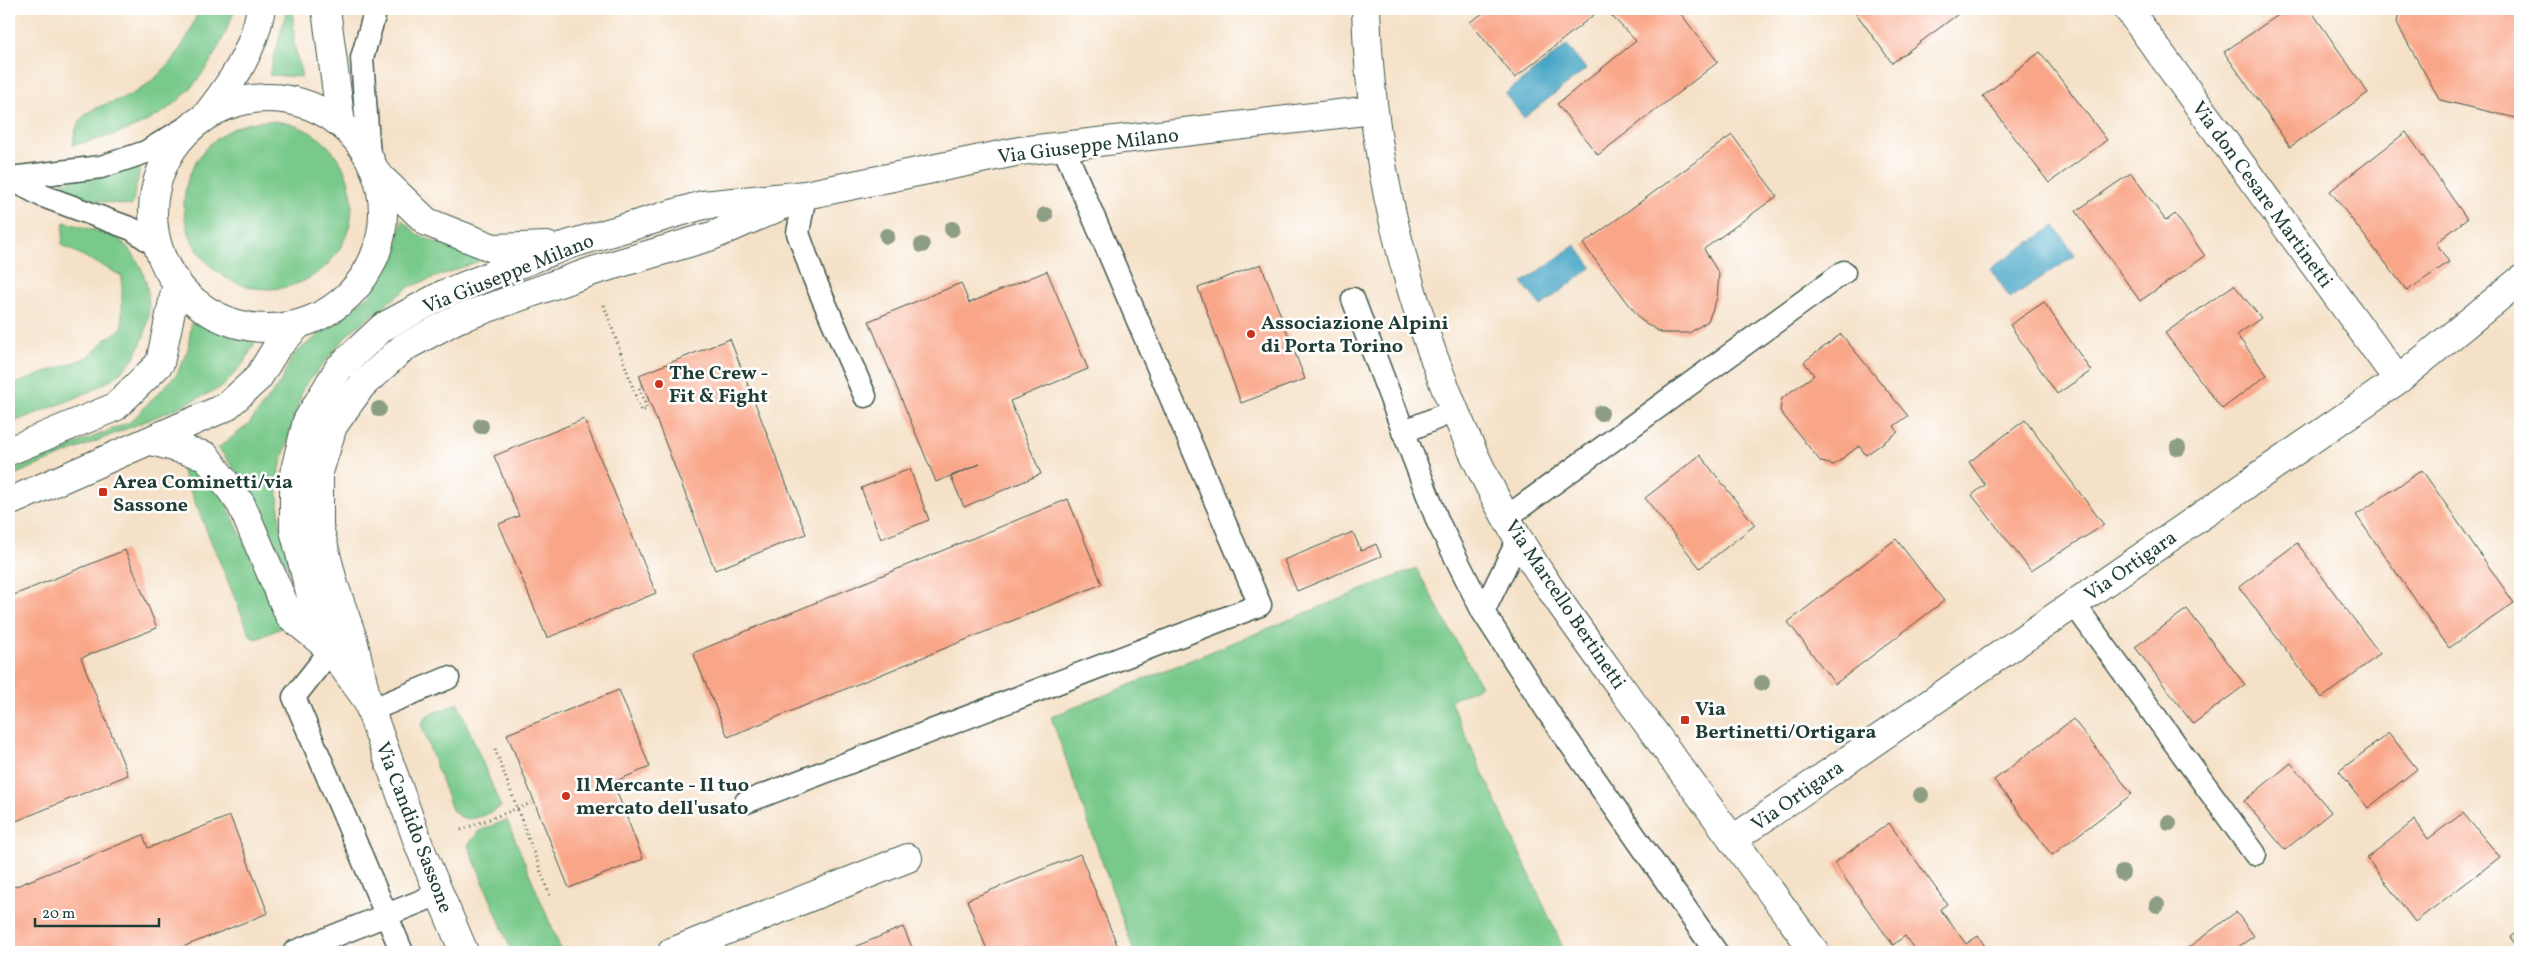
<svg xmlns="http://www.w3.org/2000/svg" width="2529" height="961" font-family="Vollkorn,serif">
	<rect width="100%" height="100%" fill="#fff"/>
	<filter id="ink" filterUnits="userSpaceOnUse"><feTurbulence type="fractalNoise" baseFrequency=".02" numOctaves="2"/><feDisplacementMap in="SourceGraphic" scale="10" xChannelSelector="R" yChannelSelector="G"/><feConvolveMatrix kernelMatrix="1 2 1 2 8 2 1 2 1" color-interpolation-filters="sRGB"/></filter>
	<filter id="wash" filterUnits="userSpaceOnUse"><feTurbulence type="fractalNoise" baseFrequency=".0096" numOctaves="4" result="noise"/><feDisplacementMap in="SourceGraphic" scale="20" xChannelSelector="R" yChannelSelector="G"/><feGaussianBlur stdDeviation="1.12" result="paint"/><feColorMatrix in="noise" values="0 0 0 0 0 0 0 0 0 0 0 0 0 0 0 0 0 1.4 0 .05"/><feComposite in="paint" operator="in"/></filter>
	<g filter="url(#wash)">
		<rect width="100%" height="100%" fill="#f5e1c7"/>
		<path fill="#78c98a" stroke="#4c835f" d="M198,9H235C203,95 163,127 73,145C74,134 77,121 86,114C97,105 116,102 128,96C162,80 189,44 198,9Z
			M287,9H293L294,44L302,77L269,75Z
			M184 205a84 84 0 1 1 168 0a84 84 0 1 1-168 0Z
			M141,163L132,206L100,201L49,186Z
			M402,220L418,235L482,260L409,287L349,333L303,388L277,478L280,524L291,574L241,477L218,448L248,425L280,383L293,355L372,293L397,245Z
			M64,222C75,225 114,234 121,241C158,273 158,337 122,371C97,394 41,410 9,424V386L88,357L106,339L122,328V276L62,245Z
			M192,318L209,328L255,343L243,364L222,387L175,409L9,477V471L130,422L177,374L188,349Z
			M186,459L202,470L223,496L283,627L257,639L251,637L181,469L179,463Z
			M1416,568L1481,686L1450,701L1565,952H1134L1051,717Z
			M458,703L501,807C484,815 468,827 452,810L421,724L426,716Z
			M507,820L562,952H512L468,845L479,831Z"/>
		<path fill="#47a6c6" stroke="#33727d" d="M1567,45L1586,69L1524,118L1505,94Z
			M2055,226L2075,256L2010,298L1990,268Z
			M1575,245L1592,267L1541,306L1522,283Z"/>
		<g id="blocks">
			<path fill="#f9a688" d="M1489,9H1601L1515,78L1470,22Z
				M1605,9H1677L1718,62L1598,155L1557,104L1636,41Z
				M1853,9H1965L1892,63Z
				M2287,9H2310L2368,93L2290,147L2224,52Z
				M2399,9H2520V119L2440,100L2397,24Z
				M2040,52L2107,140L2049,183L1983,96Z
				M2406,132L2467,219L2436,243L2449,262L2407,291L2330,191Z
				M1732,135L1777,196L1704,249L1719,274L1717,298L1708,321L1689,333H1661L1641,320L1583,244Z
				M2131,173L2166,221L2175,214L2205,256L2140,301L2076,211Z
				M1261,264L1305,379L1241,403L1198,288Z
				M1047,271L1088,369L1010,401L1041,474L964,507L951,477L980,464L936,482L869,321L961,283L969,303Z
				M2234,285L2261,318L2237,335L2267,375L2222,409L2165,333Z
				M2044,302L2091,371L2057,394L2010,325Z
				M1841,334L1908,416L1894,426L1898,432L1866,455L1859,446L1834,465L1821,462L1780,411L1782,398L1814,375L1804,362Z
				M730,339L806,534L715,570L639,375Z
				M584,419L656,593L547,638L499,524L519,516L494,456Z
				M2025,420L2104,525L2031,571L1972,495L1985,485L1969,462Z
				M1700,455L1755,525L1700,568L1645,498Z
				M910,469L929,520L881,539L861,488Z
				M2422,470L2514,603L2449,648L2356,515Z
				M1068,499L1102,584L728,737L693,653Z
				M1353,532L1361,551L1376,544L1381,556L1297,591L1284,560Z
				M1896,539L1944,601L1835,684L1788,622Z
				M2297,543L2380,654L2322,698L2239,587Z
				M125,550L157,628L81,658L128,775L9,824V597Z
				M2187,609L2245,685L2193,724L2135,647Z
				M619,690L650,767L613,782L643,859L569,888L507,734Z
				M2073,719L2132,794L2052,855L1994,780Z
				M2389,733L2417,769L2368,808L2339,771Z
				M2291,763L2331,812L2285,850L2244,801Z
				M2463,813L2500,857L2415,922L2367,858L2415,820L2428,839Z
				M230,816L268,913L170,952H9V889L143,835L148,848Z
				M1889,823L1947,904L1940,909L1966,944L1978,936L1989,952H1916L1905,936L1893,945L1834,863Z
				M1080,854L1120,952H988L967,900Z
				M2236,912L2254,936L2231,952H2182Z
				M903,927L914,952H842Z
				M2520,930V951L2510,937Z"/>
		</g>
	</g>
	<g filter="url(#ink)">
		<use href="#blocks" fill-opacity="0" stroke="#3f564a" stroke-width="1"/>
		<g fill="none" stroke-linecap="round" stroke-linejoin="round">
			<g stroke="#3f564a" stroke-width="25">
				<path id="lane" d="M369,157L362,58L376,9
					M9,178L43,196L132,229L158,247
					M11,178L101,167L146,152L207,115
					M805,195L798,233L814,278L865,396
					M1353,299L1438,522L1483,612
					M1403,432L1456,410
					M1507,517L1844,272
					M1519,538L1483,612L1550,715L1716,952
					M2074,604L2255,854
					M331,650L294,697L402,952
					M371,710L448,678
					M746,802L1260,605L1063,146
					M294,952L439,894"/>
			</g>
			<g stroke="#3f564a" stroke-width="30">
				<path id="street" d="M326,9L341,124
					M1366,9C1371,180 1418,349 1497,501C1533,569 1580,631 1625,693C1688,779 1752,866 1815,952
					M2128,9L2398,380
					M153 213a115 115 0 1 1 230 0a115 115 0 1 1-230 0Z
					M208,113C234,79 253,52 261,9
					M377,174L427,222L493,248L547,246
					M152,441L206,456L241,504L289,615L331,650
					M9,451L115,407L160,363L177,282
					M9,502L226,407L258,378L277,347L299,324
					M367,700L331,650L311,596L294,530V474L307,421L339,368L383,327L444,294L567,245L703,205L805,195L1020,151L1373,110
					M1732,840L2398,380L2520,280
					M464,952L420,848L367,700L353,639L334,585L319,527V472L333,426L362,385L403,348L457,319L593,271L712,236L781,206
					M672,952L908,858"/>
			</g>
			<path stroke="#3f564a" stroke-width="3" stroke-dasharray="1 4" stroke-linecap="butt" d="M604,305L641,411L647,409L639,387L643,386
				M495,749L550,896
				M461,830L534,802"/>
			<use href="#lane" stroke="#fff" stroke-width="22"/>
			<use href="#street" stroke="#fff" stroke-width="28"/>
		</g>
		<g fill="#8e9e84">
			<circle cx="1045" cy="215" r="8"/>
			<circle cx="952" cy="229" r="8"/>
			<circle cx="887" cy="236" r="8"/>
			<circle cx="922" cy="245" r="8"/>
			<circle cx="379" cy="409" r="8"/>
			<circle cx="1601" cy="413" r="8"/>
			<circle cx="481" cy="426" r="8"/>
			<circle cx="2178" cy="448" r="8"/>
			<circle cx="1762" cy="683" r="8"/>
			<circle cx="1921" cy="795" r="8"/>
			<circle cx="2169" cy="823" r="8"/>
			<circle cx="2122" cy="873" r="8"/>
			<circle cx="2157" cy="905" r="8"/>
		</g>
	</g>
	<g fill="#c8321e" stroke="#fff" stroke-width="2">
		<circle cx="1251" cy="334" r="5"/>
		<circle cx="659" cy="384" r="5"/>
		<rect x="98" y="487" width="10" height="10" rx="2.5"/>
		<rect x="1680" y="715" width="10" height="10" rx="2.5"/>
		<circle cx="566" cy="796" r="5"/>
	</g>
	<g text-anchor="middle" stroke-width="5" stroke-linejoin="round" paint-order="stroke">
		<g font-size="20" fill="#1f3d34" stroke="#fff">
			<text transform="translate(1088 145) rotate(-7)" y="7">Via Giuseppe Milano</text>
			<text transform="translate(2263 194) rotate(54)" y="7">Via don Cesare Martinetti</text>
			<text transform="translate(508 273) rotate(-22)" y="7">Via Giuseppe Milano</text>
			<text transform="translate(2130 565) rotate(-35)" y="7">Via Ortigara</text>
			<text transform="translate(1566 604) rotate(56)" y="7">Via Marcello Bertinetti</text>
			<text transform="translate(1797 795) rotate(-35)" y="7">Via Ortigara</text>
			<text transform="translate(415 827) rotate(69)" y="7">Via Candido Sassone</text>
		</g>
		<g font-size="20" font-weight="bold" fill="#1f3d34" stroke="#fff" text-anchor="start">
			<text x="1261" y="329">Associazione Alpini<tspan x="1261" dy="23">di Porta Torino</tspan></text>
			<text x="669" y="379">The Crew -<tspan x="669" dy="23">Fit &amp; Fight</tspan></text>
			<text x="113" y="488">Area Cominetti/via<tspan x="113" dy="23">Sassone</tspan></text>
			<text x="1695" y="715">Via<tspan x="1695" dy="23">Bertinetti/Ortigara</tspan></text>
			<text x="576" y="791">Il Mercante - Il tuo<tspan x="576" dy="23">mercato dell'usato</tspan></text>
		</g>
	</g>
	<rect width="2529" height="961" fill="none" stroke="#fff" stroke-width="30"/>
	<path d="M35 918v8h124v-8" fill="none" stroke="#1f3d34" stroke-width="2.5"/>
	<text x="42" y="918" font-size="15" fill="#1f3d34" stroke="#ffffff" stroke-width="4" paint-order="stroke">20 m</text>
</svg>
